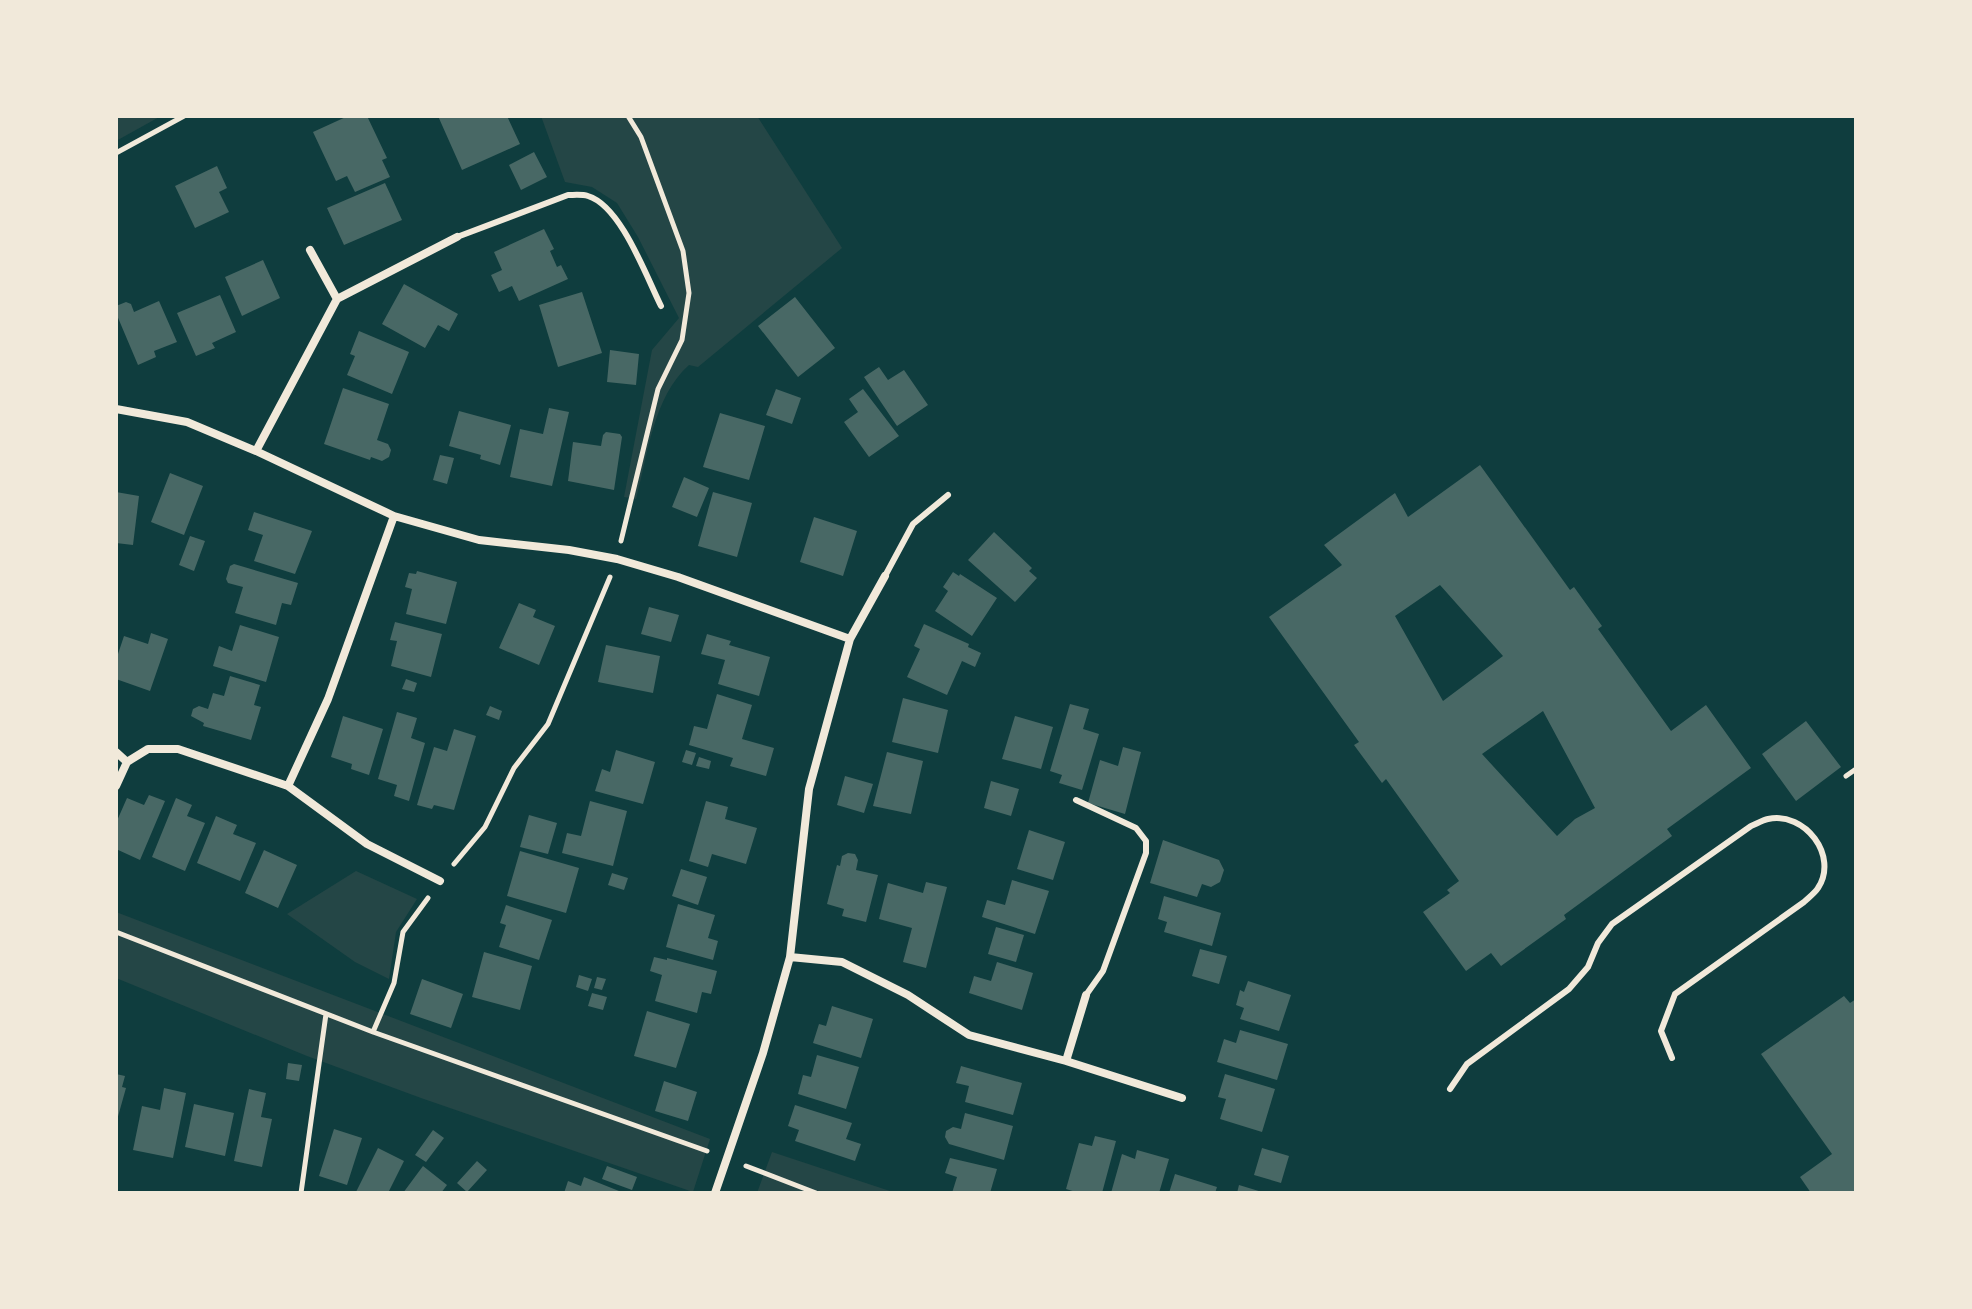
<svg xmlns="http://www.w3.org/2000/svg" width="1972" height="1309" font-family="Signika,sans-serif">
	<rect width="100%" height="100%" fill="#0f3d3e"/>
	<path fill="#244646" d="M116,116H161L116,141Z
		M541,116H757L842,248L698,367L689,365C653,397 648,455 636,499L624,497L652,350L679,318L638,237L617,203L592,187L565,182Z
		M356,871L417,899L396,932L389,979L355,962L287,914Z
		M116,912L710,1139L693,1192L421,1098L307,1056L116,978Z
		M772,1152L896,1193H757Z"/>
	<path fill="#486865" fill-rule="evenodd" d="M348,116H367L387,158L382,160L390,177L355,192L347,176L336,181L313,132Z
		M438,116H507L520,144L462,170Z
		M534,152L547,177L521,190L509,165Z
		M217,166L227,188L219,192L229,212L195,228L175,186Z
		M385,183L402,220L344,245L327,208Z
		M544,229L554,249L550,251L557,267L561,265L568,279L519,301L512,286L499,292L491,275L502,270L494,252Z
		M263,260L280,298L242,316L225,277Z
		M404,284L458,314L449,331L438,325L425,348L382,324Z
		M582,292L602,353L558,367L539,305Z
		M220,295L236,332L212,343L215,348L196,356L177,313Z
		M795,297L835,348L798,377L758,326Z
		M159,301L177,342L154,351L156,357L138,365L116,313V306L126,302L131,304L134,312Z
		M359,331L409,352L392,394L347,375L355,356L350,354Z
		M610,350L639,354L636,385L607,382Z
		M879,367L888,380L904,370L928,405L897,426L864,377Z
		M343,388L389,404L377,440L388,444L391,450L389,457L382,461L371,457L370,460L324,444Z
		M776,389L801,398L792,424L766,415Z
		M863,389L899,436L869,457L844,422L858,412L849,399Z
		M549,408L569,412L552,486L510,477L520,429L543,434Z
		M459,411L511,425L500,465L480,459L481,455L449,446Z
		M720,413L765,426L749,480L703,467Z
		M606,432L620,434L622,437L614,490L568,481L573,442L601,446L603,435Z
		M440,455L454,458L447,484L433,480Z
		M1480,465L1570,590L1574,587L1602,626L1598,629L1671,731L1706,705L1751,768L1667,829L1672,836L1564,915L1566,919L1501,966L1491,953L1466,971L1423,912L1450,893L1447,890L1459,881L1386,779L1382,783L1354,745L1359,742L1269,617L1342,565L1324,545L1395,493L1408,517ZM1440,585L1503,656L1443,701L1395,616ZM1543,711L1595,808L1575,819L1557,836L1482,754Z
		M170,473L203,486L184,535L151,522Z
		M684,477L709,488L697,517L672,507Z
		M116,492L139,496L133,545L116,543Z
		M713,492L752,503L737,557L698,546Z
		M254,512L312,531L295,574L254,561L263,535L248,530Z
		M814,517L857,531L843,576L800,562Z
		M994,532L1032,568L1029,571L1037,578L1015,602L968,560Z
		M190,536L205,541L194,571L179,565Z
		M234,564L298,583L291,605L282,603L276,625L235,613L243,587L228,583L226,579L230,566Z
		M417,571L457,582L446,624L406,614L412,589L405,587L409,573L416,574Z
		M953,572L959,576L960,574L997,598L972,636L935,611L948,591L943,587Z
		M519,603L536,610L533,617L555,626L539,665L499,648Z
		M649,607L679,615L671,642L641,634Z
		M395,622L442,634L431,677L391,666L397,641L390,640Z
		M924,624L969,644L968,647L981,653L975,667L962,661L947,695L907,677L920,649L914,646Z
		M240,625L279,637L266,682L213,666L219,646L232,651Z
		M151,633L168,639L150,691L116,679V660L124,636L148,644Z
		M707,634L731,641L729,645L770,657L759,696L718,684L725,660L701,654Z
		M606,645L660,656L653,693L598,682Z
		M230,676L260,685L254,705L261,707L251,740L203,726L204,723L191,716L193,709L199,706L208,709L213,693L224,696Z
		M406,679L417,683L414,692L402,689Z
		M717,694L752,705L742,739L774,748L766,776L730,766L733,758L689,745L694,726L707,729Z
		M903,698L948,710L938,753L892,742Z
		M1070,704L1089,709L1083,729L1099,734L1082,790L1059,783L1062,775L1050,771Z
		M490,706L502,711L499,720L486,715Z
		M397,712L417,718L411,738L425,743L409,801L394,796L397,785L378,779Z
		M343,716L383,729L369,775L351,769L352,764L331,757Z
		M1015,716L1053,727L1041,769L1002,759Z
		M1806,721L1841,767L1796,801L1762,754Z
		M454,729L476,736L454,810L434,805L432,809L417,805L434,747L447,751Z
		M1123,747L1141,752L1125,814L1088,803L1100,760L1118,766Z
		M616,750L655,762L643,804L595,791L602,769L610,772Z
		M686,750L696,753L692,765L682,762Z
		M887,752L923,761L911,814L873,806Z
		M699,757L711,761L709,769L696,766Z
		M845,776L873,784L864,813L837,805Z
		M991,781L1019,789L1011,816L984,808Z
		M149,795L165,801L140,860L116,849V823L127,798L144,805Z
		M176,798L192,805L187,816L205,823L185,871L152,857Z
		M590,801L627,811L613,866L562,853L567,833L581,836Z
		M706,801L728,807L725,819L757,828L746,864L712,854L708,867L689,861Z
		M529,815L557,823L548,854L520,847Z
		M216,816L237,825L233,834L256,843L240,881L197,863Z
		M1029,830L1065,842L1053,880L1017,869Z
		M1163,840L1219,860L1224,870L1220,882L1211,887L1202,884L1197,897L1150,883Z
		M264,850L297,865L278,908L245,893Z
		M520,851L579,868L566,913L507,896Z
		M848,853L855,854L858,860L856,870L878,875L866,922L842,916L844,909L827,904L837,865L840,866L842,856Z
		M681,869L707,877L698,905L672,896Z
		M612,873L628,878L624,890L608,885Z
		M1012,880L1049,891L1035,934L982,917L987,900L1005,905Z
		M926,882L947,887L926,968L903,962L912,928L879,919L888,883L923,893Z
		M1164,896L1221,913L1212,946L1164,932L1167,922L1158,919Z
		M678,904L715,915L708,938L718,941L713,960L666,947Z
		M506,905L552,920L539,960L499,947L506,925L500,923Z
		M996,927L1024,935L1016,962L988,954Z
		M1200,949L1227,956L1219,984L1192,976Z
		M484,952L532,966L520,1010L472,997Z
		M654,957L667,960V958L717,971L711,994L702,992L697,1013L655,1001L662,975L650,971Z
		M997,962L1033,973L1022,1010L969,993L974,976L991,981Z
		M579,975L592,979L588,991L576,987Z
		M597,977L606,979L602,990L594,988Z
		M422,979L463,994L451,1028L410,1014Z
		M1248,981L1291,995L1279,1031L1240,1019L1244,1008L1236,1005L1240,990L1244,992Z
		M592,993L607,997L603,1010L588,1006Z
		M1844,996L1850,1003L1856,999V1193H1811L1800,1177L1832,1154L1761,1054Z
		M832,1006L873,1019L861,1058L813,1043L819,1024L826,1026Z
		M647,1011L690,1024L676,1068L634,1056Z
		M1240,1030L1288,1044L1277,1080L1217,1062L1224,1039L1236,1043Z
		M817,1055L859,1067L846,1109L798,1094L803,1075L811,1077Z
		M288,1063L302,1065L299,1081L286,1079Z
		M961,1066L1022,1083L1013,1115L965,1102L969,1086L956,1083Z
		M116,1074L125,1076L122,1087L126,1088L117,1120Z
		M1225,1074L1275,1089L1262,1132L1220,1119L1226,1099L1218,1097Z
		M664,1081L697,1092L688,1121L655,1111Z
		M164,1088L186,1093L173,1158L133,1150L142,1106L160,1110Z
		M249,1089L266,1093L261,1117L272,1119L262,1167L234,1161Z
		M194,1104L234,1113L225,1156L185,1147Z
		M795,1105L852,1123L846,1139L861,1144L855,1161L795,1141L799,1130L788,1126Z
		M965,1113L1013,1126L1004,1160L949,1144L945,1137L946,1131L953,1127L961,1129Z
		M334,1129L362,1138L347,1185L319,1176Z
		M433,1130L444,1138L426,1162L415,1155Z
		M1095,1136L1116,1141L1102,1193H1079L1066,1189L1079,1143L1092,1146Z
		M378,1148L404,1161L388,1193H359L356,1192Z
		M1262,1148L1289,1156L1281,1183L1254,1175Z
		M1137,1150L1169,1159L1159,1193H1111L1122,1154L1135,1159Z
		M950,1158L997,1169L990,1193H952L957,1177L945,1173Z
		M477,1161L487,1170L467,1192L457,1183Z
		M423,1166L447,1185L441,1193H403Z
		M607,1166L637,1177L632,1190L602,1179Z
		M1175,1174L1217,1187L1215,1193H1169Z
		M584,1177L624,1193H564L568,1181L581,1186Z
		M1239,1185L1262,1192V1193H1237Z"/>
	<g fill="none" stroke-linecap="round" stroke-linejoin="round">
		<path stroke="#f1e9da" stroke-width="5" d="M116,153L184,116
			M621,541L658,389L682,340L689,293L683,251L641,137L628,116
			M1846,776L1856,769
			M454,864L485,827L514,768L548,724L610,577
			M116,932L373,1032L707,1151
			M373,1032L394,983L403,932L428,898
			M746,1166L816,1193
			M301,1193L326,1014"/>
		<path stroke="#f1e9da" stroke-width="6" d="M457,237L568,195C574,195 582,194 588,196C621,206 646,276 661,306
			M885,576L913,524L948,495
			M1076,800L1136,828L1146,841V853L1103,971L1086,995
			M1450,1089L1467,1064L1569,989L1588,967L1598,943L1612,924L1751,826C1756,824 1763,820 1768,819C1805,811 1839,856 1818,888C1815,893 1808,898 1804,902L1675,994L1661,1031L1672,1058"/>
		<path stroke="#f1e9da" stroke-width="8" d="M310,250L337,299
			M116,409L187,422L256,451L394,516L479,540L569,550L617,559L678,577L850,639
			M256,451L337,299L457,237
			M116,752L127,762
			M116,786L127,762L148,749H178L288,786L367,844L440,881
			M288,786L328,699L394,516
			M790,957L842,962L908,995L969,1035L1066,1061L1182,1098
			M1066,1061L1086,995
			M715,1193L763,1053L790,957L809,789L850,639L885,576"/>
	</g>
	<rect width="1972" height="1309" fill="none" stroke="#f1e9da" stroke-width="236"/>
</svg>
